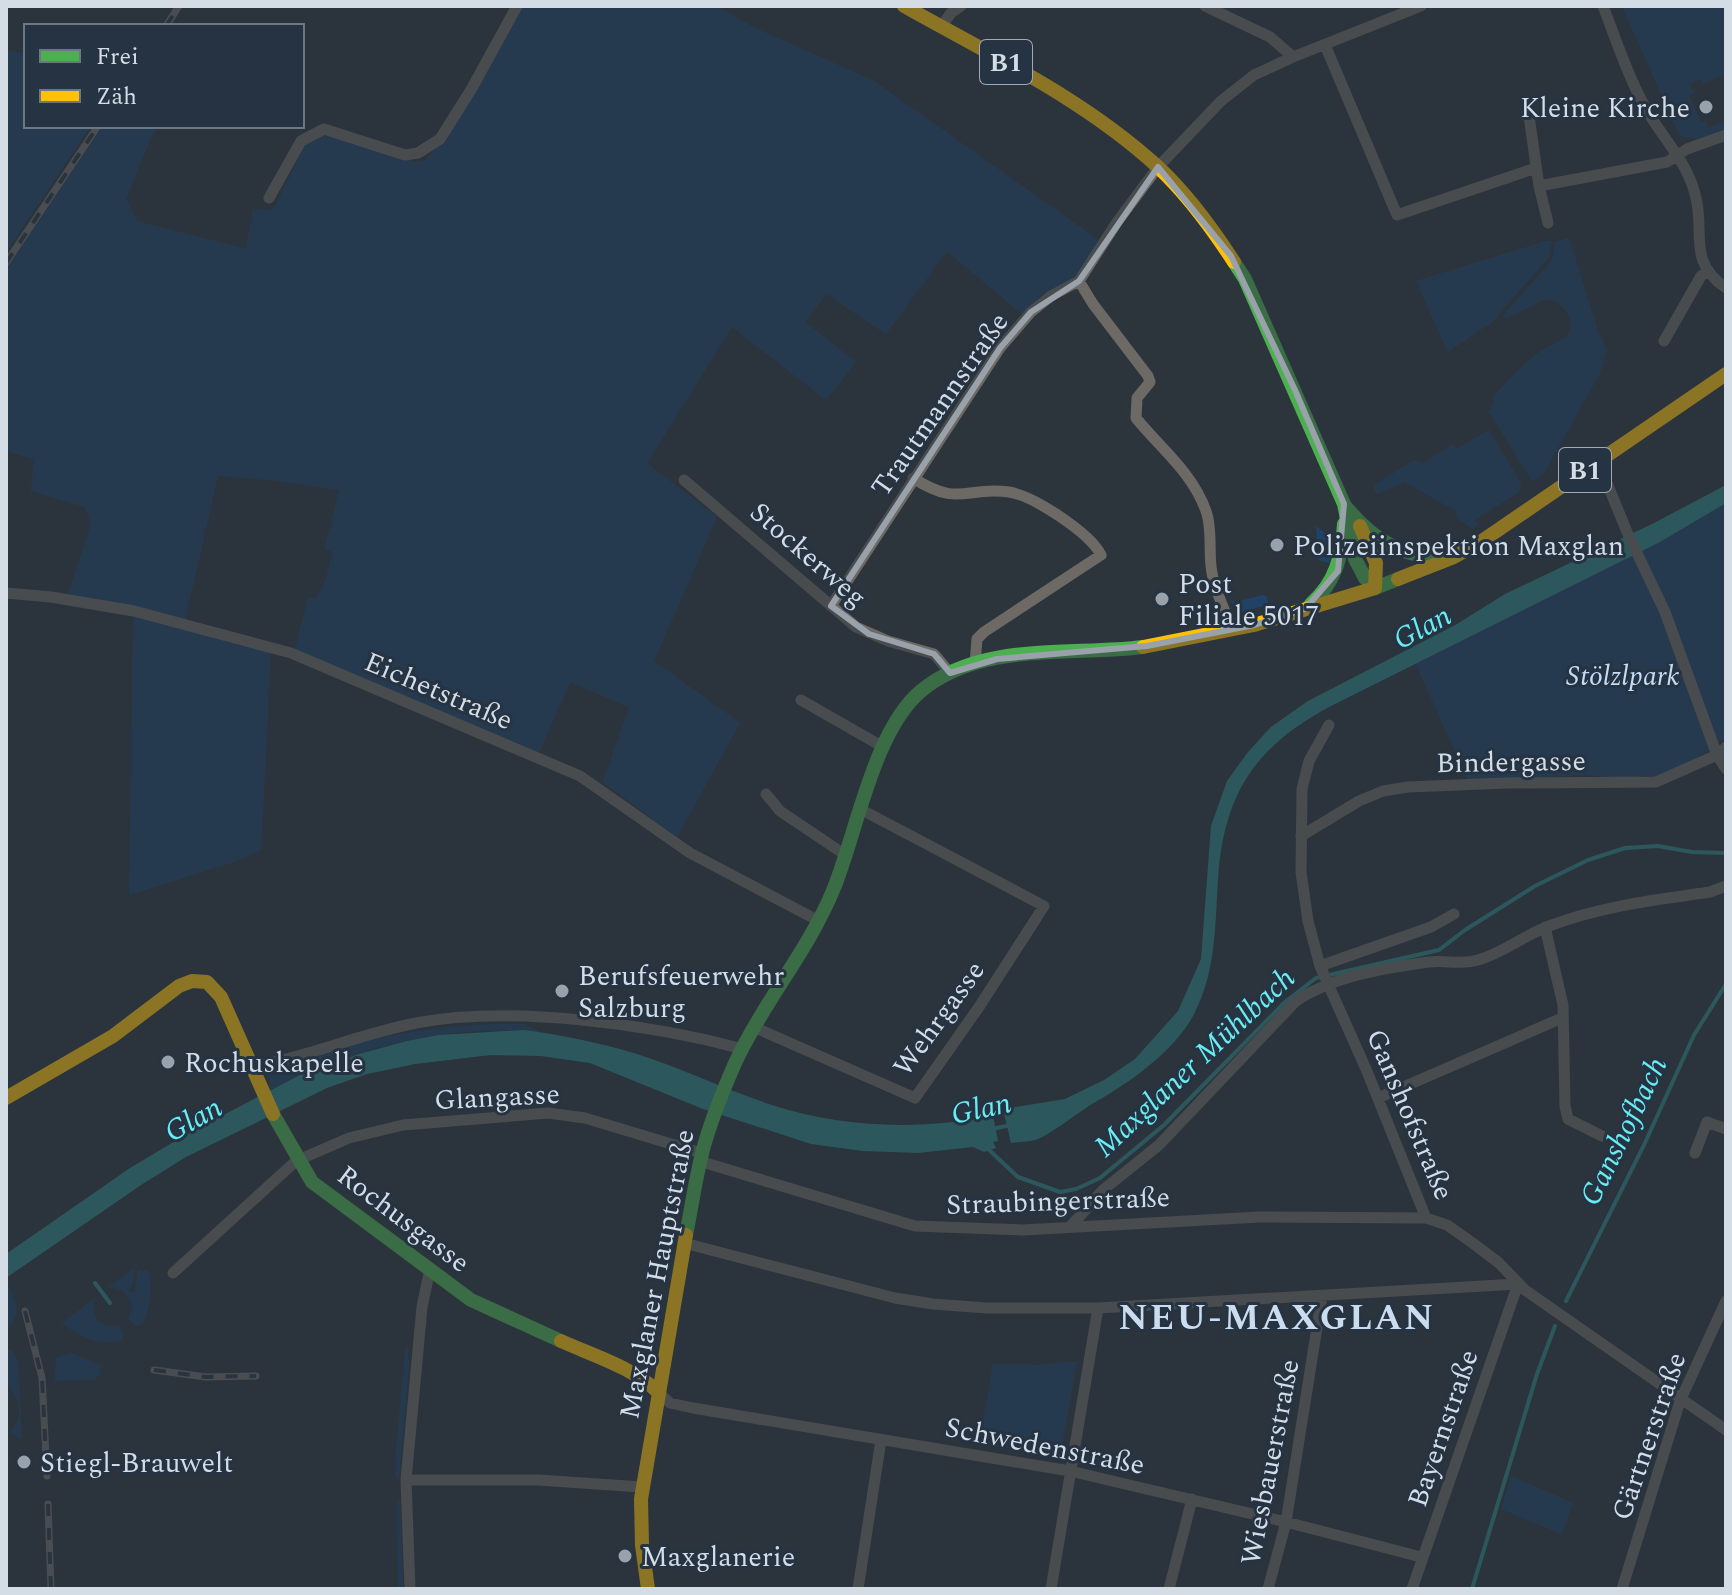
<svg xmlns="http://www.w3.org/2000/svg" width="1732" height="1595" font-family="Spectral,serif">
	<rect width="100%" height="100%" fill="#2c343c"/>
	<path fill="#204267" d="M521,6H717L755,28L874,81L1100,241L1077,274L1064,286L1041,295L1022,314L947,251L886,334L826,294L805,322L856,362L826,400L732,327L647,463L717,517L654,661L740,723L677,837L603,782L629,707L570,682L539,753L295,650L308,598H317L326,579L332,552L325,548L339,490L279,481L218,476L185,621L68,595L91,524L85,507L31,491L34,459L6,451V270L103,126H156L126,198L137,221L246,249L253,209L273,210L306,143L319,136L331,135L415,162L426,160L442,141Z
		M1622,6H1726V74L1703,84L1700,79L1690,84L1694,93L1689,95L1701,123L1705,121L1709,128L1722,122L1726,131L1698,139L1680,136Z
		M6,50L26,54V126H91L6,252Z
		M1569,238L1598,331L1607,350L1600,373L1543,475L1532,481L1489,412L1494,403L1492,398C1509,380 1524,362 1544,349C1552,344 1567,340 1570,330C1574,316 1562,305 1552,300H1543L1506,319L1503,316L1552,260L1555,242Z
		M1546,241H1552L1549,257L1492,322L1448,352L1416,281Z
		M1489,430L1521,483L1519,492L1475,520L1478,525L1473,529L1457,518L1456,511L1405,482L1377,494L1373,486L1416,459L1422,464L1453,444L1457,449Z
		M1726,503V736L1710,750L1666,775L1620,778L1586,775L1468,781L1416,664L1660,542Z
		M1316,526L1336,541L1329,563L1318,560Z
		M1262,595L1267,596L1268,605L1238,613L1230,600L1236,602Z
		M133,615L271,652L261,850L234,862L129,895Z
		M507,1024H523L542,1033C449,1022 352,1049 270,1090L269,1074C346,1041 424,1025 507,1024Z
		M135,1268L132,1286L128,1289L130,1293L135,1291L138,1270L148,1271C154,1284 149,1308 144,1323L137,1326L128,1319C136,1301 127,1288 108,1287Z
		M6,1284C18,1301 22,1314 6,1330Z
		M94,1299C90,1316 100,1329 118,1325L123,1334L122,1340C101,1347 78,1336 62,1323Z
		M408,1347L409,1365L399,1478L395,1475V1463L405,1350Z
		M6,1349L13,1351L18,1362L22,1440L10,1432C24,1417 22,1398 6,1385Z
		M71,1353L101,1365V1376H96V1379L55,1381L56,1358Z
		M1064,1362H1077L1060,1456L979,1444L993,1364L1040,1365Z
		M1511,1476L1573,1503L1562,1534L1501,1509Z
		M397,1501H400L403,1589H398Z"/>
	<path fill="#2b8286" d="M1726,485V503L1660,542L1331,706C1255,746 1223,795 1218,880C1215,926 1216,970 1195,1012C1178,1048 1131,1082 1097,1101C1081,1110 1049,1136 1035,1140C1028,1142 1018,1142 1011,1143L1003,1109L1065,1099L1104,1080L1135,1059L1178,1011L1201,959L1211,826L1227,781L1248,752L1271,727L1308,701L1457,624L1505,594L1654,523Z
		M524,1030C562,1035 601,1043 637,1054C684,1069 728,1091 775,1106C843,1128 922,1130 993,1116L998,1141L993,1142L996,1148L984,1152L973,1147L918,1153L863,1151L811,1144L703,1109L590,1063L541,1056L491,1055L415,1064L367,1074L327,1088L186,1157L141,1185L6,1278V1254L130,1168L187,1134L300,1075L359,1054L407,1041L439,1035Z"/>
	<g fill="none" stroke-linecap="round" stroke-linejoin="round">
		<path stroke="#2b8286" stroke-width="4" d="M992,1129L1011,1125
			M988,1149L1018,1177L1060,1192L1076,1189L1100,1178L1164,1125L1285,1002L1316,978L1439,950L1465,930L1535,886L1588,860L1625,848L1658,846L1692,852L1726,853
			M95,1283L110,1303
			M1566,1301L1644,1145L1694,1035L1726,984
			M1472,1589L1537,1374L1555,1326"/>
		<path stroke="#6d6965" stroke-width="11" d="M1205,6L1270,37L1293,57
			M1603,6C1617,42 1629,80 1649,114C1665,140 1687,163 1695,194C1706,231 1686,261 1726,288
			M941,27L951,13L961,6
			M1325,45L1397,215L1536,168
			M1529,116L1539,186L1548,223
			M1539,186L1667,162L1687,149L1726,135
			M269,198L301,141L324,129L405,155L418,153L440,139L472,88L517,6
			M1079,281L1093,304L1148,376L1150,382L1137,398L1136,418C1161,449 1192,472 1206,511C1212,527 1209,548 1211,566C1213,588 1225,609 1232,630
			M1664,341L1701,276L1707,272
			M1598,461L1627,532L1665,612L1717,755L1726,769
			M913,478C960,508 965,486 1009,492C1034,496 1090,533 1101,555L984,632L977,639L975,664
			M684,480L856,627L888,641L934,654L950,673
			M6,593L51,597L134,611L291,653L580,776L690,853L819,921
			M831,606L1000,348L1031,312L1051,296L1079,281L1117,222L1158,167L1221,101L1254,75L1293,57L1421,6
			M801,700L883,747
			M1329,725L1309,761L1302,789L1301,872L1308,921L1320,966L1366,1069L1426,1218
			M766,794L780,811L847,856
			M1301,836L1359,801L1383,791L1408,787L1507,783L1656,782L1717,755L1726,747
			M1545,927L1563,1005L1565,1106L1568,1119L1602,1136
			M1320,966L1431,927L1454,914
			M756,1028L915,1098L979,1007L1044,906L862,810
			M251,1067C307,1057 360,1034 416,1023C511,1005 649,1024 743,1049
			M1378,1098L1562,1018
			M1695,1153L1707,1122L1726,1129
			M699,1161L915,1226L1023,1230L1259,1217L1426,1218L1447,1225L1474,1244L1499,1263L1525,1290L1726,1430
			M1071,1226L1103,1190L1159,1145L1296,1001C1333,976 1385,968 1429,962C1445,960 1463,965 1478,960C1504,953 1524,935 1549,926C1601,906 1655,900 1710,892L1726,886
			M684,1243L895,1298L933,1304L987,1308H1098L1518,1284
			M173,1273L296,1161L349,1138L403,1125L548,1113L585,1118L701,1153
			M659,1393L670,1403L693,1408L1070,1471L1286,1522L1421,1557
			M406,1480H538L642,1487
			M410,1589L406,1480L422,1307L430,1269
			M858,1589L881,1440
			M1051,1589L1098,1308
			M1169,1589L1192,1499
			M1268,1589L1286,1522L1322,1296
			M1412,1589L1518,1284
			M1622,1589L1680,1401L1726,1301"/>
		<path stroke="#4caf50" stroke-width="14" d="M1234,262L1245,279L1344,504L1355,559L1365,578L1375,588L1398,579
			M1346,507C1373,540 1402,557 1445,558
			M1311,604C1336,582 1342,556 1344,524
			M273,1114L312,1182L471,1300L561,1341
			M686,1235C692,1205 696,1175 704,1146C712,1118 724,1088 736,1061C764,1001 809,950 834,888C857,831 874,730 921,691C981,641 1072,656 1143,647"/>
		<path stroke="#ffc107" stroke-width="14" d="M904,6C991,55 1084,99 1158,167C1188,195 1212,228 1234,262
			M1398,579L1454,557L1479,543L1726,374
			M1143,647L1254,625L1375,588L1376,563L1360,526
			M6,1098L113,1036L179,986L192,981L207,982L221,997L273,1114
			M561,1341C594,1356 633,1367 659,1393
			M648,1589L642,1545L641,1499L686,1235"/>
		<g stroke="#6d6c6d" stroke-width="7">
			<path id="rail" d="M166,26L179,6
				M6,263L98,126
				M25,1311L42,1378L47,1476
				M154,1370L206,1377L256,1376
				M48,1504L51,1589"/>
		</g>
		<use href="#rail" stroke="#263342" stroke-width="4" stroke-dasharray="12" stroke-linecap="butt"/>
	</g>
	<path d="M0 0H1732V1595H0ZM1158,167L1231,256L1295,390L1344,504L1338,571L1305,609L1254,625L1147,646L997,659L950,673L934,654L869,634L831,606L1000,348L1031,312L1079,281Z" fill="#2c343c" fill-opacity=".55" fill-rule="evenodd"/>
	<path fill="none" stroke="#99a1aa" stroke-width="6" stroke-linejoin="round" d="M1158,167L1231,256L1295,390L1344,504L1338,571L1305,609L1254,625L1147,646L997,659L950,673L934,654L869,634L831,606L1000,348L1031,312L1079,281Z"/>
	<g fill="#99a1aa" stroke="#263342" stroke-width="3">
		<circle cx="1706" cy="107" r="8"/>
		<circle cx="1277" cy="545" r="8"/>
		<circle cx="1162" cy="599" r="8"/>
		<circle cx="562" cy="991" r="8"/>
		<circle cx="168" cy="1062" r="8"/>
		<circle cx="24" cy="1462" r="8"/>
		<circle cx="625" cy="1556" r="8"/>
	</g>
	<g text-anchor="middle" stroke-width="6" stroke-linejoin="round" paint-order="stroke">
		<g fill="#263342" stroke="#a0a9b5" stroke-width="2">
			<rect x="980" y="40" width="52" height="44" rx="6"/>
			<rect x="1559" y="448" width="52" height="44" rx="6"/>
		</g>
		<g font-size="26" font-weight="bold" fill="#d4dce6">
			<text x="1006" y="71">B1</text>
			<text x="1585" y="479">B1</text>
		</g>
		<g font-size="28" fill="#d4dce6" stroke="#263342" text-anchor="start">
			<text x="1690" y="117" text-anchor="end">Kleine Kirche</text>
			<text x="1293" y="555">Polizeiinspektion Maxglan</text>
			<text x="1178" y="593">Post<tspan x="1178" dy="32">Filiale 5017</tspan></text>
			<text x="578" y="985">Berufsfeuerwehr<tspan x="578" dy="32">Salzburg</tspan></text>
			<text x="184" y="1072">Rochuskapelle</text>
			<text x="40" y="1472">Stiegl-Brauwelt</text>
			<text x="641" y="1566">Maxglanerie</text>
		</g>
		<g font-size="28" fill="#d4dce6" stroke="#263342">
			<text transform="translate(939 404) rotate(-55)" y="10">Trautmannstraße</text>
			<text transform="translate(809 554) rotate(41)" y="10">Stockerweg</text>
			<text transform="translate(439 690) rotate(23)" y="10">Eichetstraße</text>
			<text transform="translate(1511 761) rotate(-1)" y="10">Bindergasse</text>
			<text transform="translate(938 1018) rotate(-54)" y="10">Wehrgasse</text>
			<text transform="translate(497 1096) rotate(-3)" y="10">Glangasse</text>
			<text transform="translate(1411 1114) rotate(67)" y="10">Ganshofstraße</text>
			<text transform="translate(1058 1200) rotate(-2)" y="10">Straubingerstraße</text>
			<text transform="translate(404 1218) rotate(37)" y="10">Rochusgasse</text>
			<text transform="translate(656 1274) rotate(-79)" y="10">Maxglaner Hauptstraße</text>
			<text transform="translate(1442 1428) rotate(-71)" y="10">Bayernstraße</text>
			<text transform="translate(1648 1436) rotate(-71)" y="10">Gärtnerstraße</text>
			<text transform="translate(1045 1445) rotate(11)" y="10">Schwedenstraße</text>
			<text transform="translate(1269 1462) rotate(-79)" y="10">Wiesbauerstraße</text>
		</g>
		<g font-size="28" font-style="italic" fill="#c4dcf8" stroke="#263342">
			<text x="1623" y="685">Stölzlpark</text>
		</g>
		<g font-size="30" font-style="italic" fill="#69edf2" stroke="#263342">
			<text transform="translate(1422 627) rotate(-28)" y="10">Glan</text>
			<text transform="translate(1194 1062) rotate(-43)" y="10">Maxglaner Mühlbach</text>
			<text transform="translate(981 1108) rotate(-12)" y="10">Glan</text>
			<text transform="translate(193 1119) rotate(-29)" y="10">Glan</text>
			<text transform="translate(1623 1131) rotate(-64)" y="10">Ganshofbach</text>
		</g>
		<g font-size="36" font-weight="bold" letter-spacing="2" fill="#cbdcef" stroke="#263342">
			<text x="1277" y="1329">NEU-MAXGLAN</text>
		</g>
	</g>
	<rect width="1732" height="1595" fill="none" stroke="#d4dce6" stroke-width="16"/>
	<rect x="24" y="24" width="280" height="104" fill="#263342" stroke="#6c7784" stroke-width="2"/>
	<rect x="40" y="50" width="40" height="12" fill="#4caf50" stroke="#6c7784" stroke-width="2"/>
	<text x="96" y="64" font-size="24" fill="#d4dce6">Frei</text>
	<rect x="40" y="90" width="40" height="12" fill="#ffc107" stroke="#6c7784" stroke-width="2"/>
	<text x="96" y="104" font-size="24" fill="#d4dce6">Zäh</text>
</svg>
